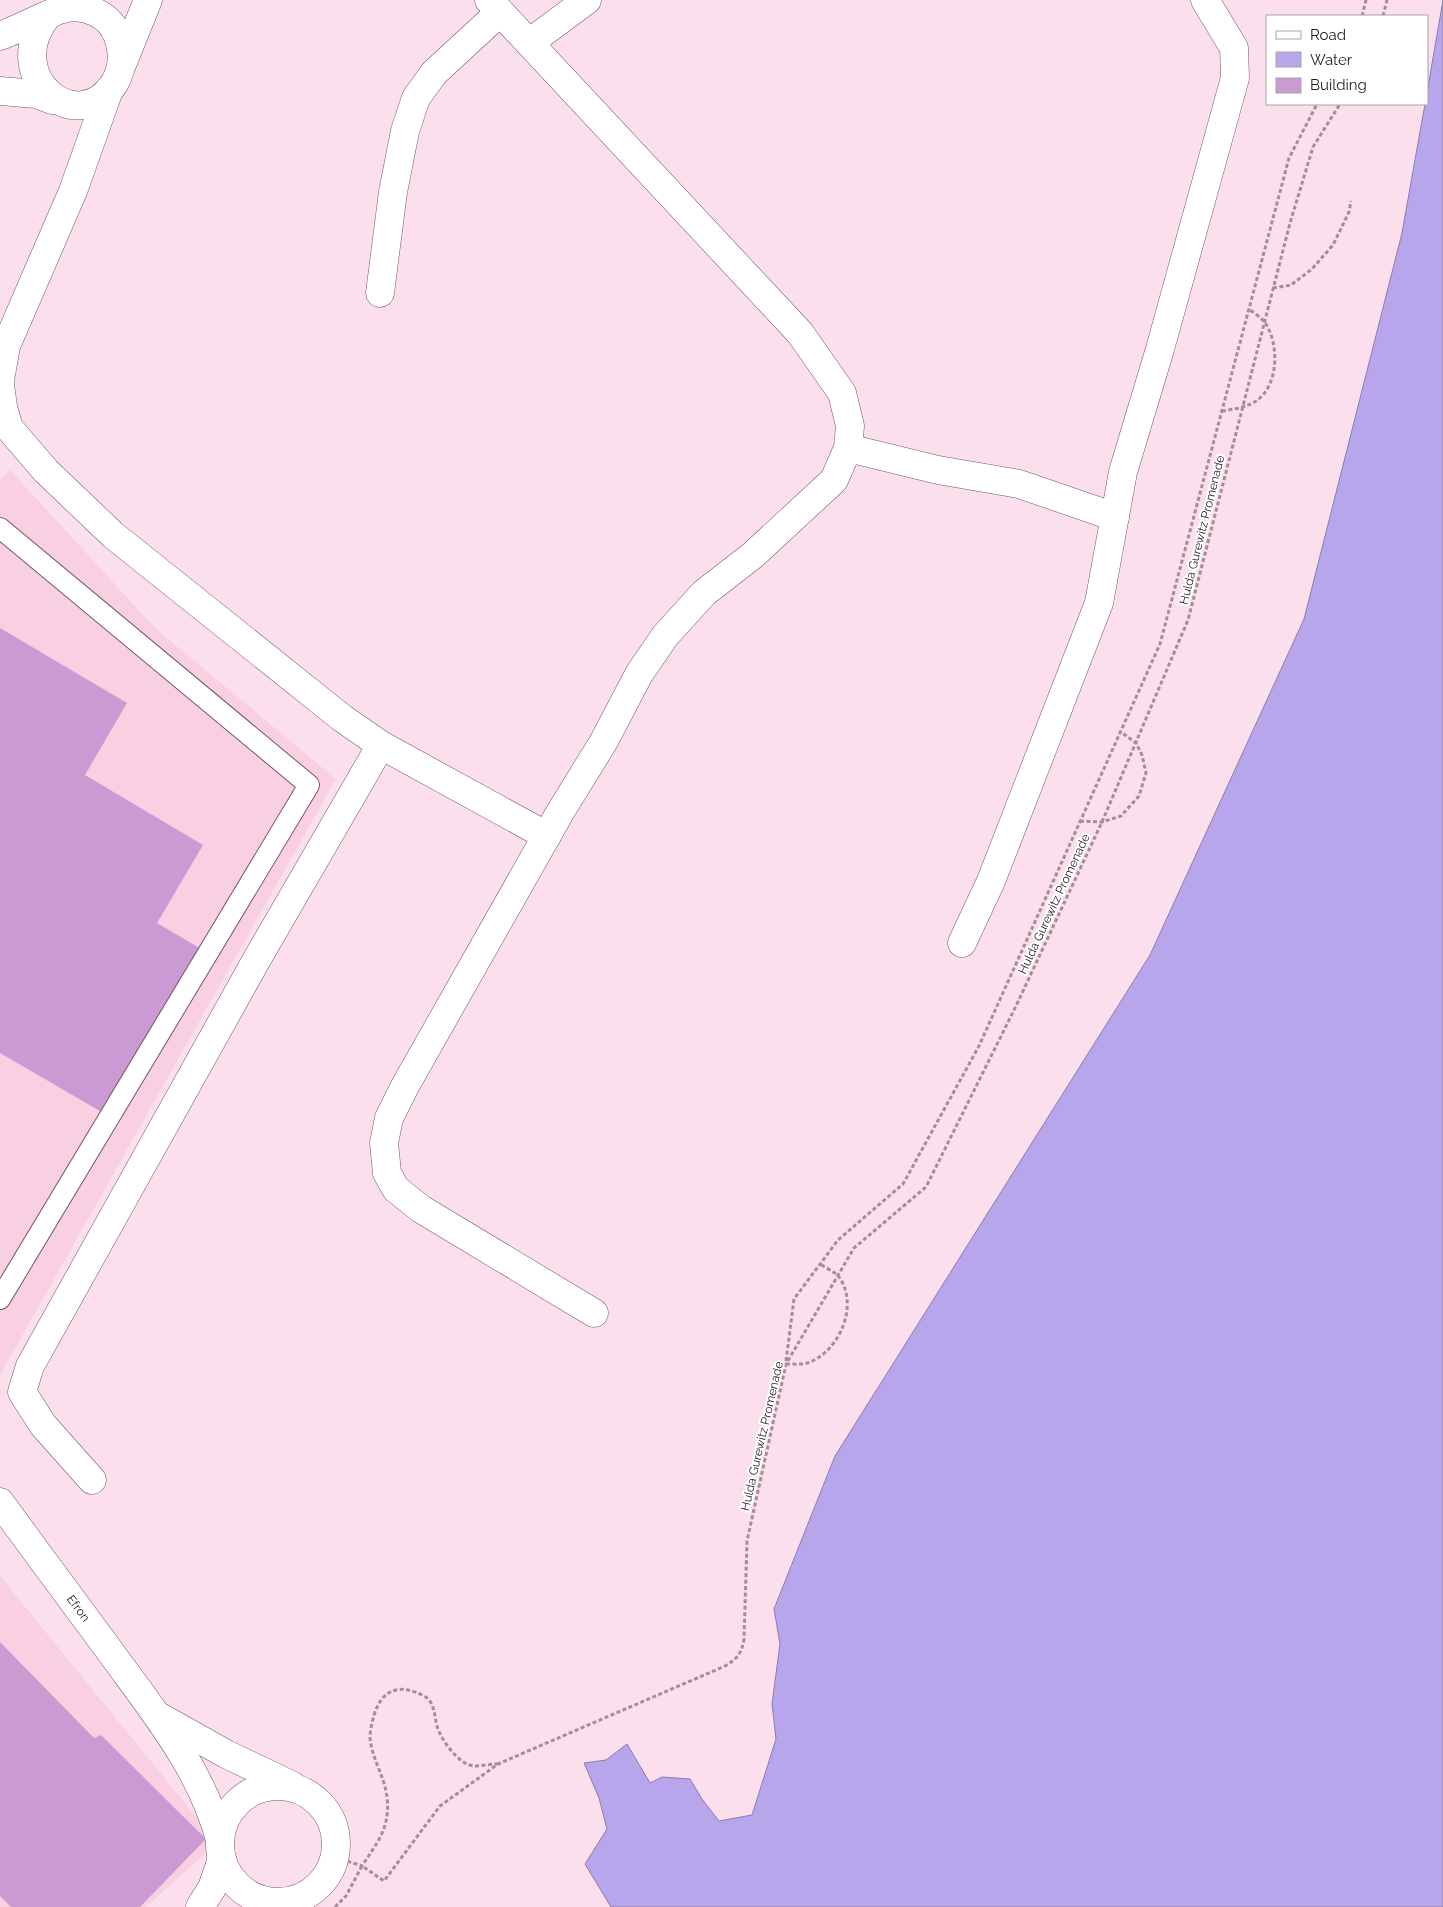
<svg xmlns="http://www.w3.org/2000/svg" width="1443" height="1907" font-family="Raleway,sans-serif">
	<rect width="100%" height="100%" fill="#fbdfec"/>
	<path fill="#f9cfe2" d="M10,470L156,629L336,779L0,1375V479Z
		M0,1576L206,1829L212,1847L146,1907H0Z"/>
	<path fill="#b7a6eb" stroke="#8c7cae" d="M1443,0V1907H611L585,1864L607,1829L599,1798L584,1763L606,1760L627,1744L650,1783L662,1777L690,1779L702,1799L719,1821L752,1815L776,1739L772,1704L780,1644L774,1609L835,1456L1150,955L1304,619L1402,233L1425,104H1427V93Z"/>
	<path fill="#cc9ad3" d="M0,628L127,703L85,775L203,845L157,923L213,956L117,1121L0,1053Z
		M0,1642L94,1738L101,1735L206,1839L140,1907H11L0,1896Z"/>
	<g fill="none" stroke-linecap="round" stroke-linejoin="round">
		<g stroke="#735664" stroke-width="22">
			<path id="service" d="M0,528L309,785L0,1299"/>
		</g>
		<g stroke="#735664" stroke-width="29">
			<g id="minor">
				<path d="M489,0L800,333L842,393L850,426L848,448L834,480L753,555L704,593L665,636L639,674L604,741L559,814L405,1086L389,1118L384,1143L387,1173L396,1189L421,1209L594,1313"/>
				<path d="M0,36C15,30 30,23 45,16C51,14 57,10 63,9C85,3 111,15 118,37C124,53 123,69 114,84C76,140 0,75 47,16"/>
				<path d="M529,43L587,0"/>
				<path d="M123,62L148,0"/>
				<path d="M0,91L36,94L52,100"/>
				<path d="M380,293L393,192L405,131L416,98L434,73L500,12"/>
				<path d="M0,380L6,346L73,191L109,90"/>
				<path d="M0,385L3,407L9,428L46,471L113,535L342,718L381,745L547,836"/>
				<path d="M848,448L938,470L1019,484L1115,517"/>
				<path d="M962,943L991,881L1099,603L1123,472L1160,349L1235,78L1234,48L1205,0"/>
				<path d="M92,1480L43,1425L22,1392L30,1366L257,959L381,745"/>
				<path id="s1" d="M0,1502C37,1553 75,1604 112,1654C154,1712 202,1770 220,1840"/>
				<path d="M160,1717L226,1754L293,1786"/>
				<circle cx="278" cy="1844" r="58"/>
				<path d="M200,1907L212,1888L222,1859"/>
			</g>
		</g>
		<path stroke="#a38e98" stroke-width="3" stroke-dasharray="4 2.5" stroke-linecap="butt" d="M1362,16L1366,0
			M1383,16L1387,0
			M1273,288L1291,285L1312,269L1333,245L1349,212L1351,201
			M1222,411C1235,409 1251,407 1261,397C1279,379 1278,344 1266,324C1262,318 1254,313 1249,309
			M1080,821L1102,822L1121,816L1139,796L1146,773L1142,755L1136,743L1121,732
			M786,1361L794,1299L838,1240L903,1184L979,1046L1160,644L1289,158L1317,104
			M786,1364C794,1364 803,1365 810,1362C840,1350 859,1305 839,1277C835,1272 826,1268 820,1264
			M335,1857L362,1866C372,1850 385,1835 387,1815C391,1783 373,1766 370,1738C370,1731 372,1722 374,1715C382,1689 400,1683 424,1696C435,1702 434,1715 437,1726C441,1740 459,1765 474,1766C482,1766 490,1764 497,1764
			M335,1907L346,1896L362,1866L384,1881L440,1806L498,1764L725,1666C737,1659 742,1653 744,1639L747,1541L786,1364L854,1248L926,1187L1016,1006L1102,822L1188,620L1290,223L1313,147L1340,104"/>
		<use href="#service" stroke="#fff" stroke-width="20"/>
		<use href="#minor" stroke="#fff" stroke-width="28"/>
	</g>
	<g text-anchor="middle" stroke-width="4" stroke-linejoin="round" paint-order="stroke">
		<g font-size="12" fill="#261a20" stroke="#fff">
			<text transform="translate(1202 530) rotate(-76)" y="4">Hulda Gurewitz Promenade</text>
			<text transform="translate(1054 904) rotate(-65)" y="4">Hulda Gurewitz Promenade</text>
			<text transform="translate(762 1436) rotate(-77)" y="4">Hulda Gurewitz Promenade</text>
			<text dy="4" stroke="none"><textPath href="#s1" startOffset="132">Efron</textPath></text>
		</g>
	</g>
	<rect x="1266" y="15" width="162" height="90" fill="#ffffff" stroke="#a8a3a6"/>
	<rect x="1276" y="31" width="25" height="8" fill="#ffffff" stroke="#a8a3a6"/>
	<text x="1310" y="40" font-size="15" fill="#261a20">Road</text>
	<rect x="1276" y="52" width="25" height="15" fill="#b7a6eb" stroke="#a8a3a6"/>
	<text x="1310" y="65" font-size="15" fill="#261a20">Water</text>
	<rect x="1276" y="78" width="25" height="15" fill="#cc9ad3" stroke="#a8a3a6"/>
	<text x="1310" y="90" font-size="15" fill="#261a20">Building</text>
</svg>
